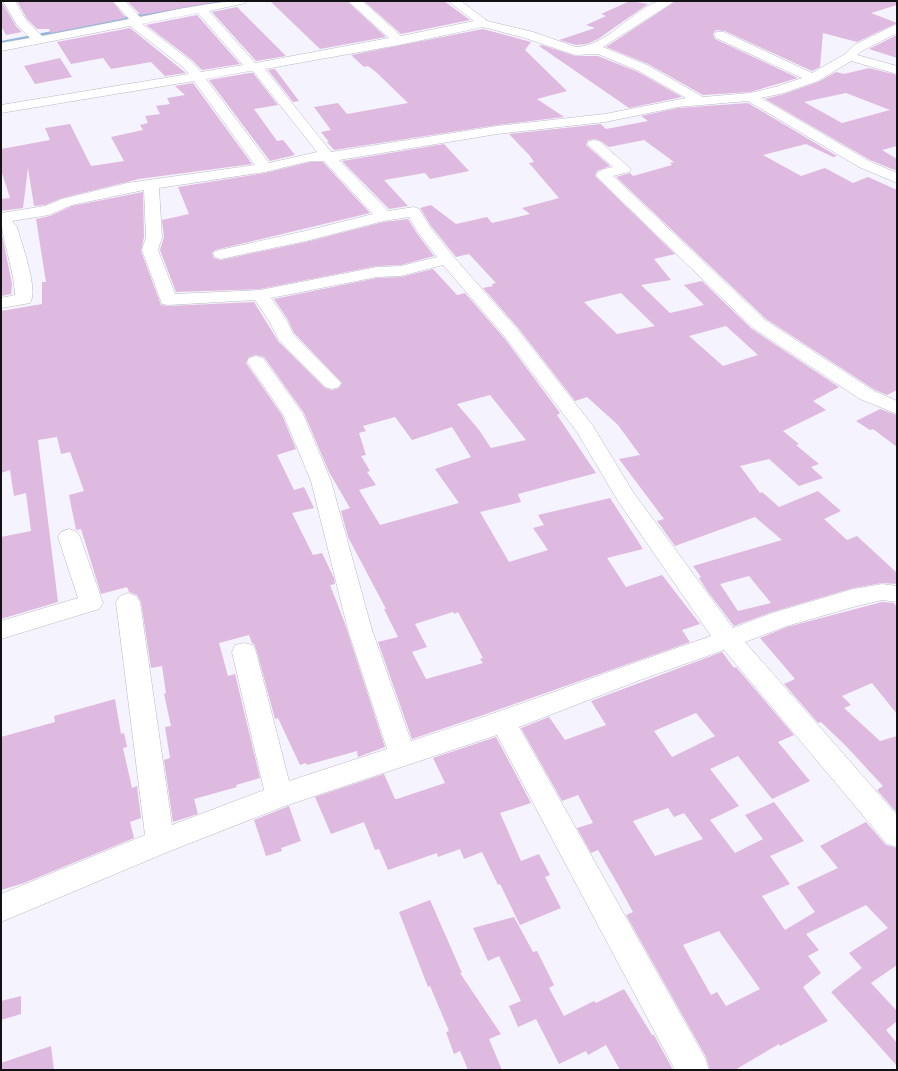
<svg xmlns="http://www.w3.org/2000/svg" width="898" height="1071" font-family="'Titillium Web',sans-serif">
	<rect width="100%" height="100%" fill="#f5f3fd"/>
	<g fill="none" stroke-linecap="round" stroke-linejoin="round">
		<path fill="#92b9dd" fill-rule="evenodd" d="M205,1H226L221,4L1,47V41Z"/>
	</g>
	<path fill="#dfbae0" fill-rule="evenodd" d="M1,1L16,26L22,32L6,35L1,26Z
		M17,1H112L126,18L51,33L49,29H37L27,19Z
		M127,1H221L141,15Z
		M270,1H347L386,37L320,49Z
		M364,1H444L470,20L401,34Z
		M630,1L648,4L598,39L587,44L576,45L559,40L595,28L586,25L606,16L601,14Z
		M676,1H897V5L871,13L897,23L857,42L823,33L820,67L812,71L725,31L716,30L713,34L715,39L798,78L750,92L703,95L648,64L606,47Z
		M237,7L286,56L256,61L212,12Z
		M197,15L240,64L202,70L192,60L146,25Z
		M130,28L186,73L165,76L151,62L111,69L103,58L71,64L57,42Z
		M483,29L531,42L525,50L567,91L537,99L564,117L497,125L334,150L327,142H329L321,132L331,130L314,107L338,103L347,114L408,103L377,73L368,66L364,67L351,55Z
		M897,35V58L869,49Z
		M542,45L575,56H598L638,72L682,97L629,108L539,46Z
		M60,58L72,77L35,84L24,66Z
		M869,68L897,75V146L882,150L897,159V171L870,160L765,99L784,94L818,82L836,72L844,74ZM846,93L890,110L842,123L804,102Z
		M275,69L299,101L293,102L268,70Z
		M250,73H253L278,105L254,109L277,141L283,140L295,155L270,161L209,80Z
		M193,83L252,164L139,179L62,198L45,205L34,206L28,168L23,208L1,211V199L10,198L1,170V149L50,140L45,128L70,124L91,166L124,161L111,137L143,130L140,125L148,123L145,116L160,114L156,106L170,104L167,98L185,95L175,86Z
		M748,103L837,156L833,157L806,144L763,155L801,176L825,168L853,183L868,177L897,190V390L887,395L875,390L766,319L616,177L630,173L633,176L672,165L670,163L674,162L644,140L609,147L599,140L594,139L588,140L586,145L610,166L597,171L595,176L675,254L654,259L671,280L641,285L670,313L704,305L684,285L702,281L752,329L839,387L813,401L826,410L783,431L799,444L796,445L819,464L811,467L823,478L799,486L769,459L740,466L760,493L762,492L779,507L818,491L841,511L824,519L847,540L857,536L897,573V584L882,583L853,588L772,612L734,626L708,592L699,578L701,577L693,566L782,540L755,517L675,546L657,521L664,519L619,459L640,455L618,425L587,397L575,401L519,329L483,288L493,286L492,284L496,283L469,254L456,257L431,226L420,208L431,205L456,224L487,217L492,223L530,214L522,208L559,198L529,163L534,162L530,156L509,134L601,124L606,129L648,121L641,116L678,108ZM621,293L655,326L617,334L584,302ZM726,326L758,355L723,366L689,336ZM749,576L771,603L738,611L720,584Z
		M444,144L469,171L430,179L425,173L384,180L408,206L389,209L342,161Z
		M310,162H323L370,213L215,250L212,253L214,258L221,260L306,242L384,222L408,219L416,232L434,256L401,265L377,266L260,289L176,292L160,250L164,237L162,220L189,214L178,187L265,173Z
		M143,192L144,237L141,251L161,305L168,306L254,302L278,341L325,388L332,390L339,388L342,383L294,333L288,320L274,299L377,278L401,277L433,269L457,295L465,293L505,339L560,413L557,415L596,473L518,494L521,502L480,512L509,562L548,550L533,528L544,525L538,515L610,498L643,549L607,558L626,587L662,575L700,624L682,630L690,642L486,714L412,739L378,642L398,637L384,609H386L348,537L341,511L350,508L329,472L304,413L264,357L256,355L249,357L246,363L282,415L296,449L277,455L294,490L304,487L314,508L292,513L313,555L322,553L334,578L335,584L330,585L344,621L385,747L358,757L357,751L307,765L306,763L300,765L278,718L275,719L257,652L254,644L252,643L249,635L219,643L228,676L235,674L260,778L236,785L237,787L194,799L198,814L173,822L164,760L170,758L165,727L171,726L164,694L166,693L162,666L151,668L141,602L137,595L129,592L127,587L101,594L81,529L76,530L69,495L84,491L70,452L61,454L57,437L38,440L58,602L1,619V537L31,531L26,493L14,496L10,470L1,473V311L42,304V282H46L36,219L50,216L72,206ZM490,395L526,440L491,448L479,430L457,404ZM395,417L412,440L452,427L471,457L435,469L459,503L380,525L359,490L376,485L367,472L370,471L361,456L366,455L359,433L366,431L363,426ZM453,612L454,614L458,612L483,658L480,659L483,663L426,679L412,652L427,647L415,624Z
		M1,230L12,284L11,294L1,296Z
		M880,409L897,415V447L873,429L870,430L856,421Z
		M882,602L894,603L897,607V714L872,683L842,696L851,705L844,708L880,741L897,736V813L877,790L883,786L846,746L821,722L818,723L784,684L795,679L760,638L787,627Z
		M722,652L734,668L736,667L794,735L778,742L810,781L772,799L738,756L710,769L739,806L710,820L735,853L763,839L745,815L774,802L804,841L770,856L790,884L762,896L785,930L815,912L797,887L838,868L820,846L866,822L886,845L897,848V965L871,983L897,1011V1021L886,1030L897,1043V1066L831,992L862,968L849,953L888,928L866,905L806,934L819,950L808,956L821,973L803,987L828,1021L780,1046L779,1044L735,1070H710L706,1057L626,915L633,912L617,883L598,850L591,853L577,828L593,823L578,795L562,801L521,728L549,717L565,740L606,725L591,701ZM696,713L715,736L672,757L654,731ZM668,808L674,817L684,813L703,839L655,856L633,821ZM719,931L760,989L726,1006L717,992L711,995L683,945Z
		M115,699L121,734L124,733L127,747L123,748L132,788L137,786L141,818L130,822L134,838L24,883L1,890V737L55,722L54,716Z
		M496,737L531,803L500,813L521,861L539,854L550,875L545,877L561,908L520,925L500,884L498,885L482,852L464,859L460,849L438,857L437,853L388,870L379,849L375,850L364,822L331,834L315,797L384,774L395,799H397L445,783L433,758Z
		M289,806L301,841L281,848L282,851L266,856L254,820Z
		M430,900L462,973H460L501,1034L489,1039L502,1070H468L460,1051L454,1054L446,1032L449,1031L430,986L428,987L399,912Z
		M514,917L533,952L537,951L554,985L549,988L564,1016L594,1001L596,1003L624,989L652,1035H654L673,1070H620L606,1045L588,1055L586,1051L559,1064L536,1019L518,1027L509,1006L521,1001L499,956L488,961L473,928Z
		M21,996V1014L1,1020V1001Z
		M51,1046L54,1070H1V1063Z"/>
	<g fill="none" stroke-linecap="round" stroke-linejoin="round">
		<g stroke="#bbb9c3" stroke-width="1">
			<path id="street" d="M3,1H15L26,20L42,36L129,19L113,1H125L140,17C176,10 211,1 248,1L246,3L209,11L255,63L389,38L348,1H362L367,5L401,36L474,21L448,1H461L487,21L533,32L576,47C607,46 632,10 659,1C664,0 670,1 675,1L603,47L647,65L703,97L750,93L775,87L802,78L716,38L714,35L716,32H724L812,73L845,54L854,45L897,24V33L862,51L857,55L897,66V74L851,61L818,81L784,93L761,98L869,161L897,173V183L859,167L748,101L678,107L605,122L497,134L339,160L388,211L414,207L419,209L430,227L453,256L518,330L593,426L633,492L733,628L772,613L853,589L882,584L897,586V602L882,600L853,607L787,626L745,642L897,815V847L887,844L724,650L640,680L519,727L705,1058L709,1070H675L497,735L285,806L170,851L1,922V894L145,835L116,602L120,596L128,593L136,596L140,602L172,825L264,790L232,652L235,645L244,643L253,645L256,652L289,781L387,749L348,630L311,481L283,414L247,362L249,358L256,356L263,358L303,414L331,481L372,630L411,741C512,709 611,670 711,636L618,501L577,432L506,338L443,265L401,276L377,277L271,298L287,321L293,334L341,383L339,387L332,389L325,387L279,340L269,321L255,300L168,305L162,304L142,250L146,237L144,190L72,205L49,215L12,221L17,227C21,242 39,290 30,303L1,308V298L15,295C14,267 1,241 1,213L45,206L62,199L127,183L255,165L194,81L1,113V105L189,74L183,67L130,26L1,51V43L30,38L17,25ZM198,13L243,65L201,72L191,61L142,24ZM483,27L525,38L575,55L598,54L639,71L686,98L605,114L497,126L331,152L265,69L399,45ZM250,71L254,72L317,152L269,163L206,79ZM310,161H324L373,214L305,231L215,251L213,254L215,257L221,259L306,241L384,221L409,217L417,231L437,257L401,266L377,267L260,290L175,294L158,250L162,237L159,188L265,172Z
				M594,140L599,141L631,169L629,172L613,176L765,320L874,391L897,401V414L860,399L753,328L598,178L596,175L598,172L604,169L613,167L587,144L589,141Z
				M69,529L77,532L80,537L103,603L99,609L1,639V621L78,598L58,537L61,532Z"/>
		</g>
		<use href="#street" fill="#fff" fill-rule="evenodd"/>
	</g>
	<rect width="898" height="1071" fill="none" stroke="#121114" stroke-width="4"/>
</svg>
